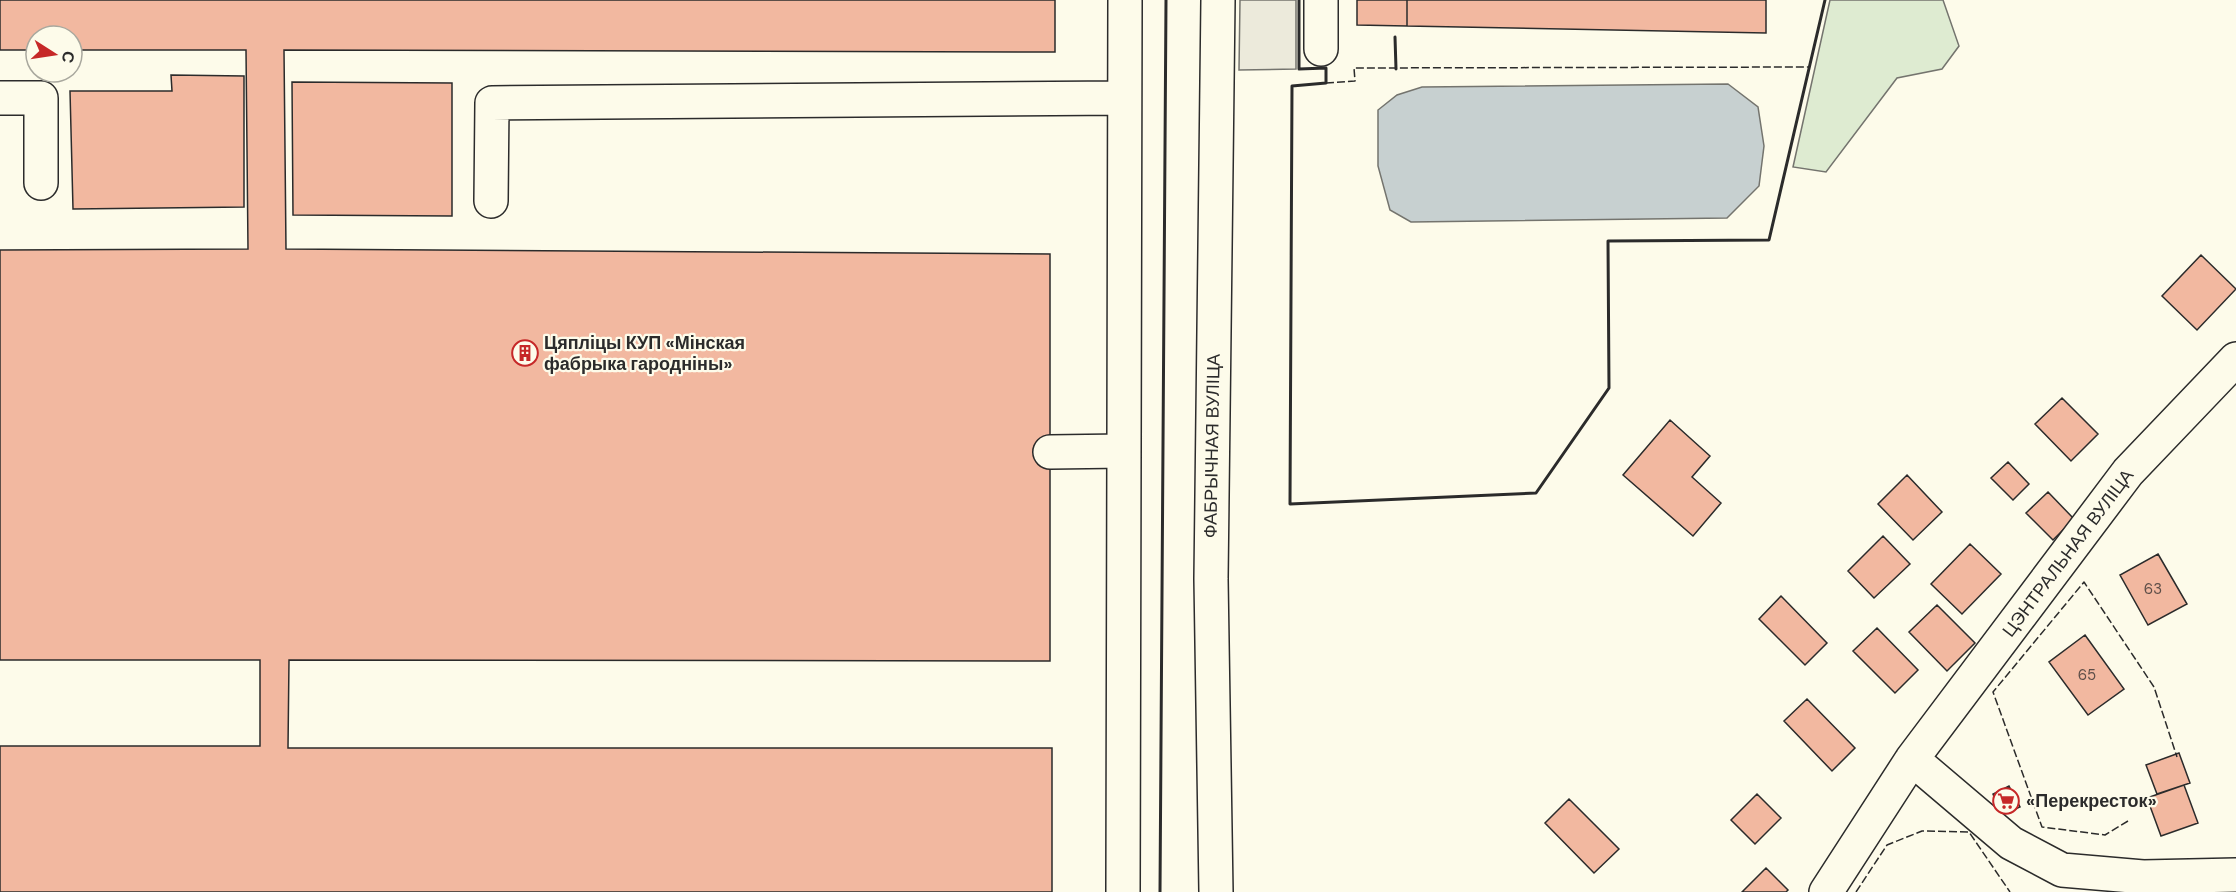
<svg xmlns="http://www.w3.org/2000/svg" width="2236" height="892" font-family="'DM Sans',sans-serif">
	<rect width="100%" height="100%" fill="#fdfbea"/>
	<path fill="#deebd1" stroke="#74746e" stroke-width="1.5" d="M1830,0H1943L1959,46L1942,69L1897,78L1826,172L1793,167Z"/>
	<path fill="#eceadb" stroke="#74746e" stroke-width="1.5" d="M1240,0H1296V69L1239,70Z"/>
	<path fill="#c7d0d0" stroke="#74746e" stroke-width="1.5" d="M1728,84L1758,107L1764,146L1759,186L1727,218L1411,222L1390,210L1378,166V110L1397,95L1422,87Z"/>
	<path fill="#f2b8a0" stroke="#2b2b2b" stroke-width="1.5" d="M0,0H1055V52L284,50L286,249L1050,254V661L289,660L288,748H1052V892H0V746H260V660H0V250L248,249L246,50H72V36H36V50H0Z
		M1357,0H1407V26L1357,25Z
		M1407,0H1766V33L1407,26Z
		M171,75L244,76V207L73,209L70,91H172Z
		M292,82L452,83V216L293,215Z
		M2201,255L2236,289L2197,330L2162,296Z
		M2062,398L2098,434L2071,461L2035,424Z
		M1670,420L1710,456L1692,477L1721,503L1693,536L1623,475Z
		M2008,462L2029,484L2013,500L1991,478Z
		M1907,475L1942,512L1913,540L1878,504Z
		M2048,492L2074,519L2053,540L2026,513Z
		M1883,536L1910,564L1874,598L1848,571Z
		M1970,544L2001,574L1962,614L1931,584Z
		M2158,554L2187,604L2148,625L2120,575Z
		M1781,596L1827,643L1805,665L1759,619Z
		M1937,605L1975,643L1947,671L1909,632Z
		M1877,628L1918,670L1895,693L1853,651Z
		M2085,635L2124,689L2088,715L2049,662Z
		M1807,699L1855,748L1832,771L1784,721Z
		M2179,753L2190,783L2157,794L2146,765Z
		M2184,785L2198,823L2161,836L2147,798Z
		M2009,786L2020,807L2002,815L1993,794Z
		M1757,794L1781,818L1755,844L1731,820Z
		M1569,799L1619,849L1594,873L1545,823Z
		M1766,868L1788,890L1786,892H1742Z"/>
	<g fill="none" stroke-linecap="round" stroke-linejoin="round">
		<g stroke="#2b2b2b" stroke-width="36">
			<path id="minor" d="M1321,0V49
				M0,98H41V183
				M491,201L492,103L1124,98
				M1050,452L1124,451
				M1912,759L2011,843L2062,870L2143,877L2236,875
				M1123,892L1125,0
				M1216,892L1211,579L1218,0
				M1826,892L1912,759L2128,472L2236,359"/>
		</g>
		<use href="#minor" stroke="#fdfbea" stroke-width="33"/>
		<path stroke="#2b2b2b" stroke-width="1.5" stroke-dasharray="8 3" stroke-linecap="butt" d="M1326,83L1355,81L1354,68L1808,67
			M2128,821L2105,835L2042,827L1993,692L2084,582L2154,687L2177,757
			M1856,892L1887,845L1922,831L1969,832L2010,892"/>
		<path stroke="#2b2b2b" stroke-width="3" d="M1299,0V69L1326,68V83L1292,86L1290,504L1536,493L1609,388L1608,241L1769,240L1825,0
			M1395,37L1396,69
			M1160,892L1166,0"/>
	</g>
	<defs>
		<g id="building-ring" transform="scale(1.35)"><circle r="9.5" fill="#fdfbea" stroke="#c62828" stroke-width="1.5"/><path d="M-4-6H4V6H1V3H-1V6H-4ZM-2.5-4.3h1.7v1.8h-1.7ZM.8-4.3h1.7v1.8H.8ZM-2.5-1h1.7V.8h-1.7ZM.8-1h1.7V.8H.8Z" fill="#c62828"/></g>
		<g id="supermarket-ring" transform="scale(1.35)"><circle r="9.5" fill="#fdfbea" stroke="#c62828" stroke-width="1.5"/><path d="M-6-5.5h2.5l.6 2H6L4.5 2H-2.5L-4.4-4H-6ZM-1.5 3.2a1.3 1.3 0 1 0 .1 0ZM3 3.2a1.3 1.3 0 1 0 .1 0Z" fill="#c62828"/></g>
	</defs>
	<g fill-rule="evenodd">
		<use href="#building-ring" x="525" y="353"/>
		<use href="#supermarket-ring" x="2006" y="801"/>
	</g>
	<g text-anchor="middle" stroke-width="4.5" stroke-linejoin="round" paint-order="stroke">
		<g font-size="15" fill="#5d4e48">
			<text x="2153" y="594">63</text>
			<text x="2087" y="680">65</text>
		</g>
		<g font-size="18" font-weight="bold" fill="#2b2b2b" stroke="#fdfbea" text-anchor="start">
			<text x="544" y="349">Цяпліцы КУП «Мінская<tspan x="544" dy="21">фабрыка гародніны»</tspan></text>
			<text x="2026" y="807">«Перекресток»</text>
		</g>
		<g font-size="18" fill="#2b2b2b" stroke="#fdfbea">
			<text transform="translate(1212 446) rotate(-89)" y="6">ФАБРЫЧНАЯ ВУЛІЦА</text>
			<text transform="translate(2068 553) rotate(-53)" y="6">ЦЭНТРАЛЬНАЯ ВУЛІЦА</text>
		</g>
	</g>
	<g transform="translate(54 54) rotate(102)"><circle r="28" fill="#fdfbea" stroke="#a9a89e" stroke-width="1.5"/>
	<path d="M0-4.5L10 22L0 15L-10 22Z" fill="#c62828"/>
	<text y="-9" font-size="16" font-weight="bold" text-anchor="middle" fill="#2b2b2b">С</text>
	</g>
</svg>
